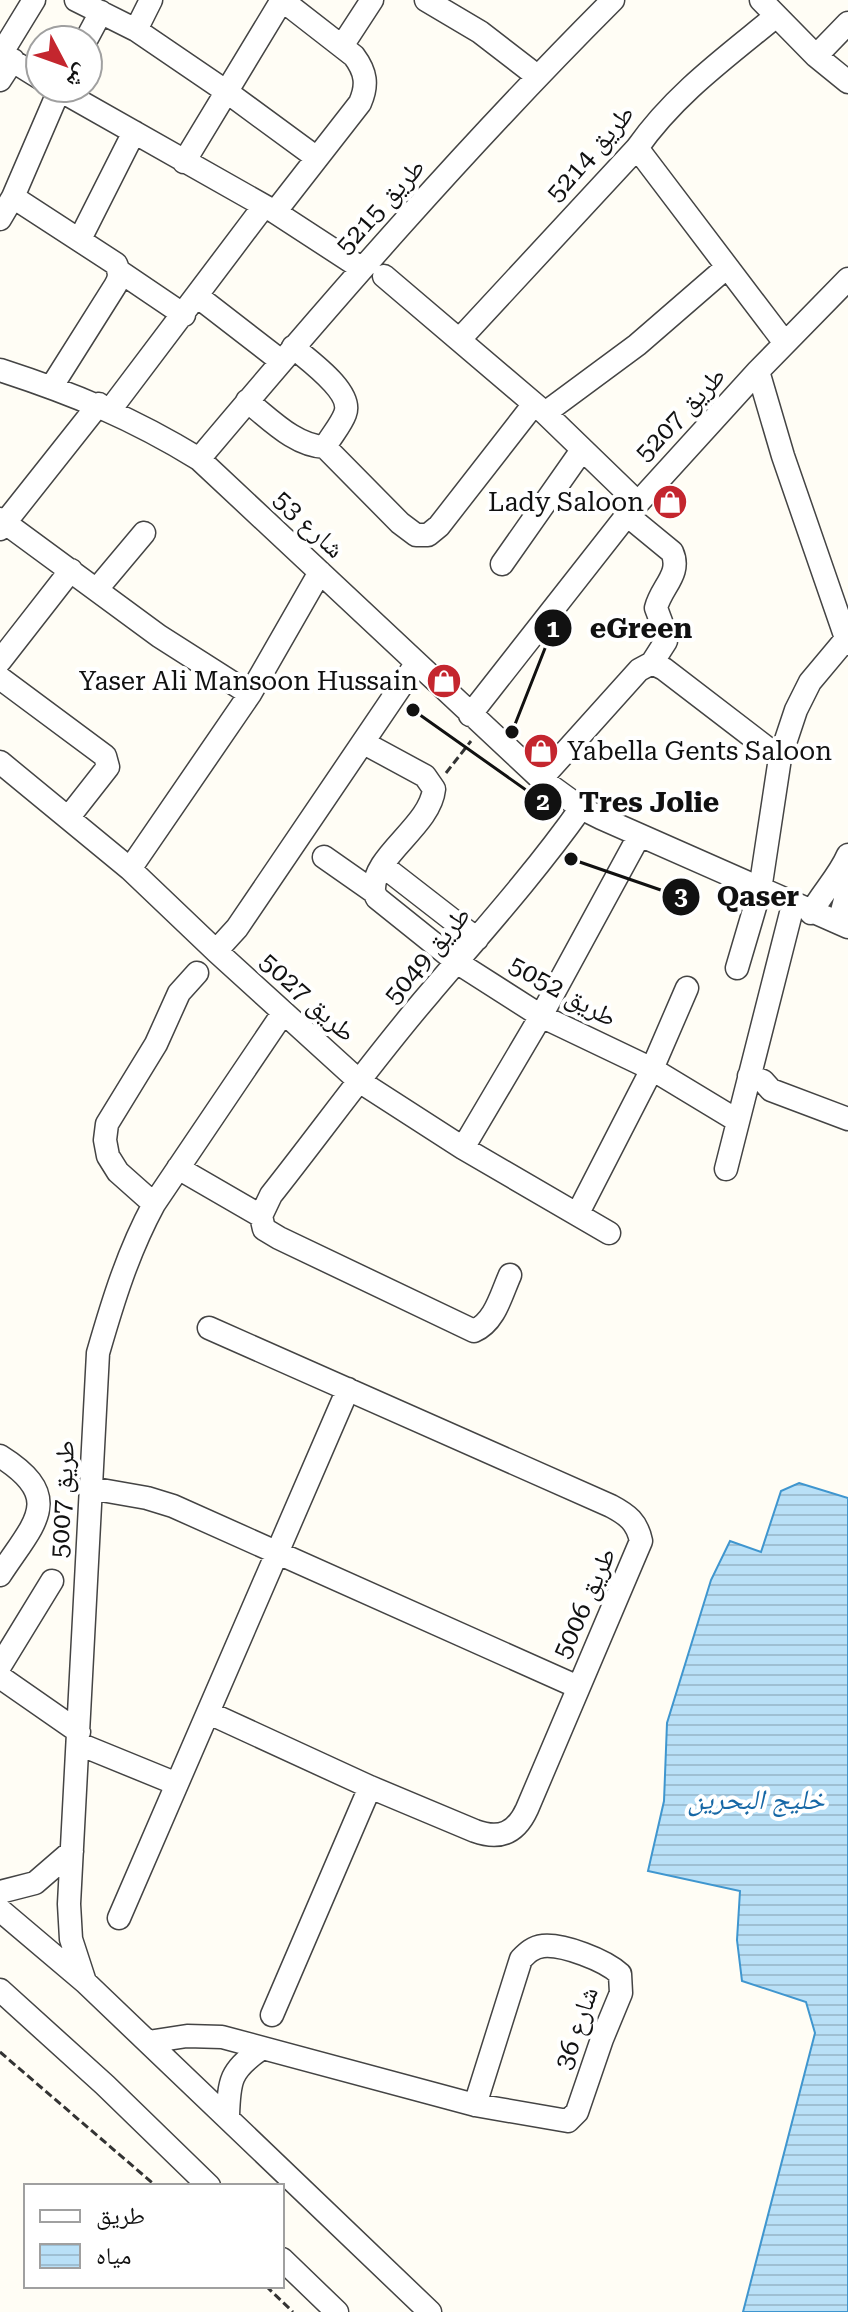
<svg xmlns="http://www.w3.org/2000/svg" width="848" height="2312" font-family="'Roboto Serif','Noto Naskh Arabic',serif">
	<defs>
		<pattern id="water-rules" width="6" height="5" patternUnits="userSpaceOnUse" patternTransform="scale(2)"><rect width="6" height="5" fill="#b9e0f7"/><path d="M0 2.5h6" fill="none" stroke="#9ebfd3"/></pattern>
	</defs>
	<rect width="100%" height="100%" fill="#fffdf5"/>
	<path fill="url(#water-rules)" stroke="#3f96cf" stroke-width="2" d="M799,1483L848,1498V2312H743L815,2033L806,2002L742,1981L737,1940L740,1891L648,1871L664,1801L667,1723L711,1580L730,1541L761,1552L781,1491Z"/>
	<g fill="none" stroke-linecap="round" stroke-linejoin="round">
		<g stroke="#444" stroke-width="25">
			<path id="minor" d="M76,0L136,30L227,92L317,158
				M426,0L480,32L537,76
				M761,0L816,56L848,82
				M136,30L151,0
				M86,40L101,12
				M342,46L372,0
				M0,53L40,78
				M1,54L34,0
				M816,56L848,23
				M0,80L13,60
				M56,88L275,212L361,268
				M637,148L785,343
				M184,162L282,0
				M13,197L116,264C120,273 120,278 115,286L52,386
				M275,212L360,103C368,85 366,72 354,56L282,0
				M0,219L13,197L60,88
				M80,239L134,132
				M119,271L184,315
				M384,276L545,413L637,502
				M197,296L281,361
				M460,339L637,148C674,95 725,58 775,17
				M293,347C308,360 354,392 345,414C341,425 331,436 325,447
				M0,370C74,394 132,418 199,459L541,779L581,808L601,818L848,927
				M758,371L783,456L848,644
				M247,401C270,419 295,446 325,447
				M110,410L264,206
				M545,413L637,345L727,267
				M325,447L400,523L416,535H428L439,526L534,404
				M199,459C332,301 467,146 613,0
				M0,519L159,636L250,694
				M0,529L99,404
				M502,564L582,450
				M97,589L144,533
				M0,661L71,570
				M652,663L664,669L780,758
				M0,678L105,756L108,767L68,818
				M470,715L627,515L758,371L848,279
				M364,743L425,776L434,789C430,827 371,856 374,892
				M0,762L130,869L216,951L359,1081L463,1148L609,1233
				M541,779L639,670L652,663L666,641V635L656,608C661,587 682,574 672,552L627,515
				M324,857L374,892L377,898L458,963L541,1016L652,1069L738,1121
				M383,866L477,939
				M130,869L250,694L320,572
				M811,913C822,893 839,876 848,855
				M839,923L847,892L842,869
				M216,951L237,928L416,664
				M737,968L760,890L780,758L796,710L810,682L846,639
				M749,1076L763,1081L771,1090L848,1119
				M463,1148L541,1016L639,836
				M178,1168L261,1216L264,1229L279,1238L474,1331C495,1322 501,1295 510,1275
				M726,1169L793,905
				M154,1204L118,1172L108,1156L105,1140L107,1124L156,1044L179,993L197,973
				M578,1213L652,1069L687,988
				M261,1216L271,1195C324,1128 374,1058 430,993C481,933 535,873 581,808
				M0,1456C67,1498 33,1524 0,1575
				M90,1488L147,1498L173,1506L578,1687
				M0,1666L52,1581
				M0,1677L79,1732
				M209,1713L370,1787L475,1831C500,1840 516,1833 527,1809L641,1541C637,1522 628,1515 611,1506L209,1328
				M79,1744L177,1784
				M0,1892L35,1883L72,1851
				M0,1910L85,1982L430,2312
				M119,1918L348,1389
				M85,1982L71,1939L69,1904L98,1353C113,1301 128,1252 154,1204L283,1013
				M0,1990L105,2085L209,2186
				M272,2015L370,1787
				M148,2042L187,2036L222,2037L475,2105L568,2121L577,2112L602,2039L621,1993L620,1974C605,1960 563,1944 543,1946C533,1947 527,1953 521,1959L475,2105
				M228,2116C229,2081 230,2070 261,2049
				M282,2259L337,2312"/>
		</g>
		<path stroke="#333" stroke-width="3" stroke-dasharray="8 4" stroke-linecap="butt" d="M446,773L471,741
			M0,2052L156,2186
			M266,2286L293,2312"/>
		<use href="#minor" stroke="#fff" stroke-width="22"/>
	</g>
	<defs>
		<g id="shop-disc" transform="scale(1.8)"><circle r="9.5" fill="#c4262e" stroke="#fff"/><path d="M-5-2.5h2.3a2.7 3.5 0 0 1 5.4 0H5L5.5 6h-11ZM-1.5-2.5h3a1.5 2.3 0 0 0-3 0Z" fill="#fff"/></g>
	</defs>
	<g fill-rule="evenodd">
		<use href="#shop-disc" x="670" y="502"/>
		<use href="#shop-disc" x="444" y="681"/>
		<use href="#shop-disc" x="541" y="751"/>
	</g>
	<g text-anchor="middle" stroke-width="8" stroke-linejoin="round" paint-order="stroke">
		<g font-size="26" fill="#111" stroke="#fff">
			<text transform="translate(590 153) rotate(-49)" y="9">طريق 5214</text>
			<text transform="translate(380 206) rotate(-48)" y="9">طريق 5215</text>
			<text transform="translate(680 414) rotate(-47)" y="9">طريق 5207</text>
			<text transform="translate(309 524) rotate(43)" y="9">شارع 53</text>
			<text transform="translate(427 955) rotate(-50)" y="9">طريق 5049</text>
			<text transform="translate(563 991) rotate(29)" y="9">طريق 5052</text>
			<text transform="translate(308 997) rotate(42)" y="9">طريق 5027</text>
			<text transform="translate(62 1499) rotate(-87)" y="9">طريق 5007</text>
			<text transform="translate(584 1603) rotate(-66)" y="9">طريق 5006</text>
			<text transform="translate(576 2028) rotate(-71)" y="9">شارع 36</text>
		</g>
		<g font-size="26" fill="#111" stroke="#fff" text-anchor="end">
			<text x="644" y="511">Lady Saloon</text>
			<text x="418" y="690">Yaser Ali Mansoon Hussain</text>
			<text x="567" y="760" text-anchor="start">Yabella Gents Saloon</text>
		</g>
		<g font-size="28" font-style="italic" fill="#1768a6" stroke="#fff">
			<text x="756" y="1809">خليج البحرين</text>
		</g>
	</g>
	<path fill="none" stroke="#111" stroke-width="3" d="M512 732L553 628M413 710L543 802M571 859L681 897"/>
	<g fill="#111" stroke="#fff" stroke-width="3">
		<circle cx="512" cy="732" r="8"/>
		<circle cx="413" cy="710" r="8"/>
		<circle cx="571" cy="859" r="8"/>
		<circle cx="553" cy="628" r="20"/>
		<circle cx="543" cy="802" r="20"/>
		<circle cx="681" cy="897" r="20"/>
	</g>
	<g font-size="24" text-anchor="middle" font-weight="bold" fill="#fff">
		<text x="553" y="637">1</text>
		<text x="543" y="810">2</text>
		<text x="681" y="905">3</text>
	</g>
	<g font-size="28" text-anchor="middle" font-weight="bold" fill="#111" stroke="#fff" stroke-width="8" stroke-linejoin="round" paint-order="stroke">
		<text x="641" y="638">eGreen</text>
		<text x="649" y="812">Tres Jolie</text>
		<text x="758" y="906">Qaser</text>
	</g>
	<rect x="24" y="2184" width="260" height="104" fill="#ffffff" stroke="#a0a0a0" stroke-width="2"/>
	<rect x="40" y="2210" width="40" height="12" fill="#ffffff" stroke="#a0a0a0" stroke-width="2"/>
	<text x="96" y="2224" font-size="24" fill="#111111">طريق</text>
	<rect x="40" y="2244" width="40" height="24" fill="url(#water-rules)" stroke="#a0a0a0" stroke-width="2"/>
	<text x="96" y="2264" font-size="24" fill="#111111">مياه</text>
	<g transform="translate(64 64) rotate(131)"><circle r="38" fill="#ffffff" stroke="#a0a0a0" stroke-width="2"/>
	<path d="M0-6L14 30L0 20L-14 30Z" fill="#c4262e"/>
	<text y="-12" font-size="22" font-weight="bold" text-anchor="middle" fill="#111111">ش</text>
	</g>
</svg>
